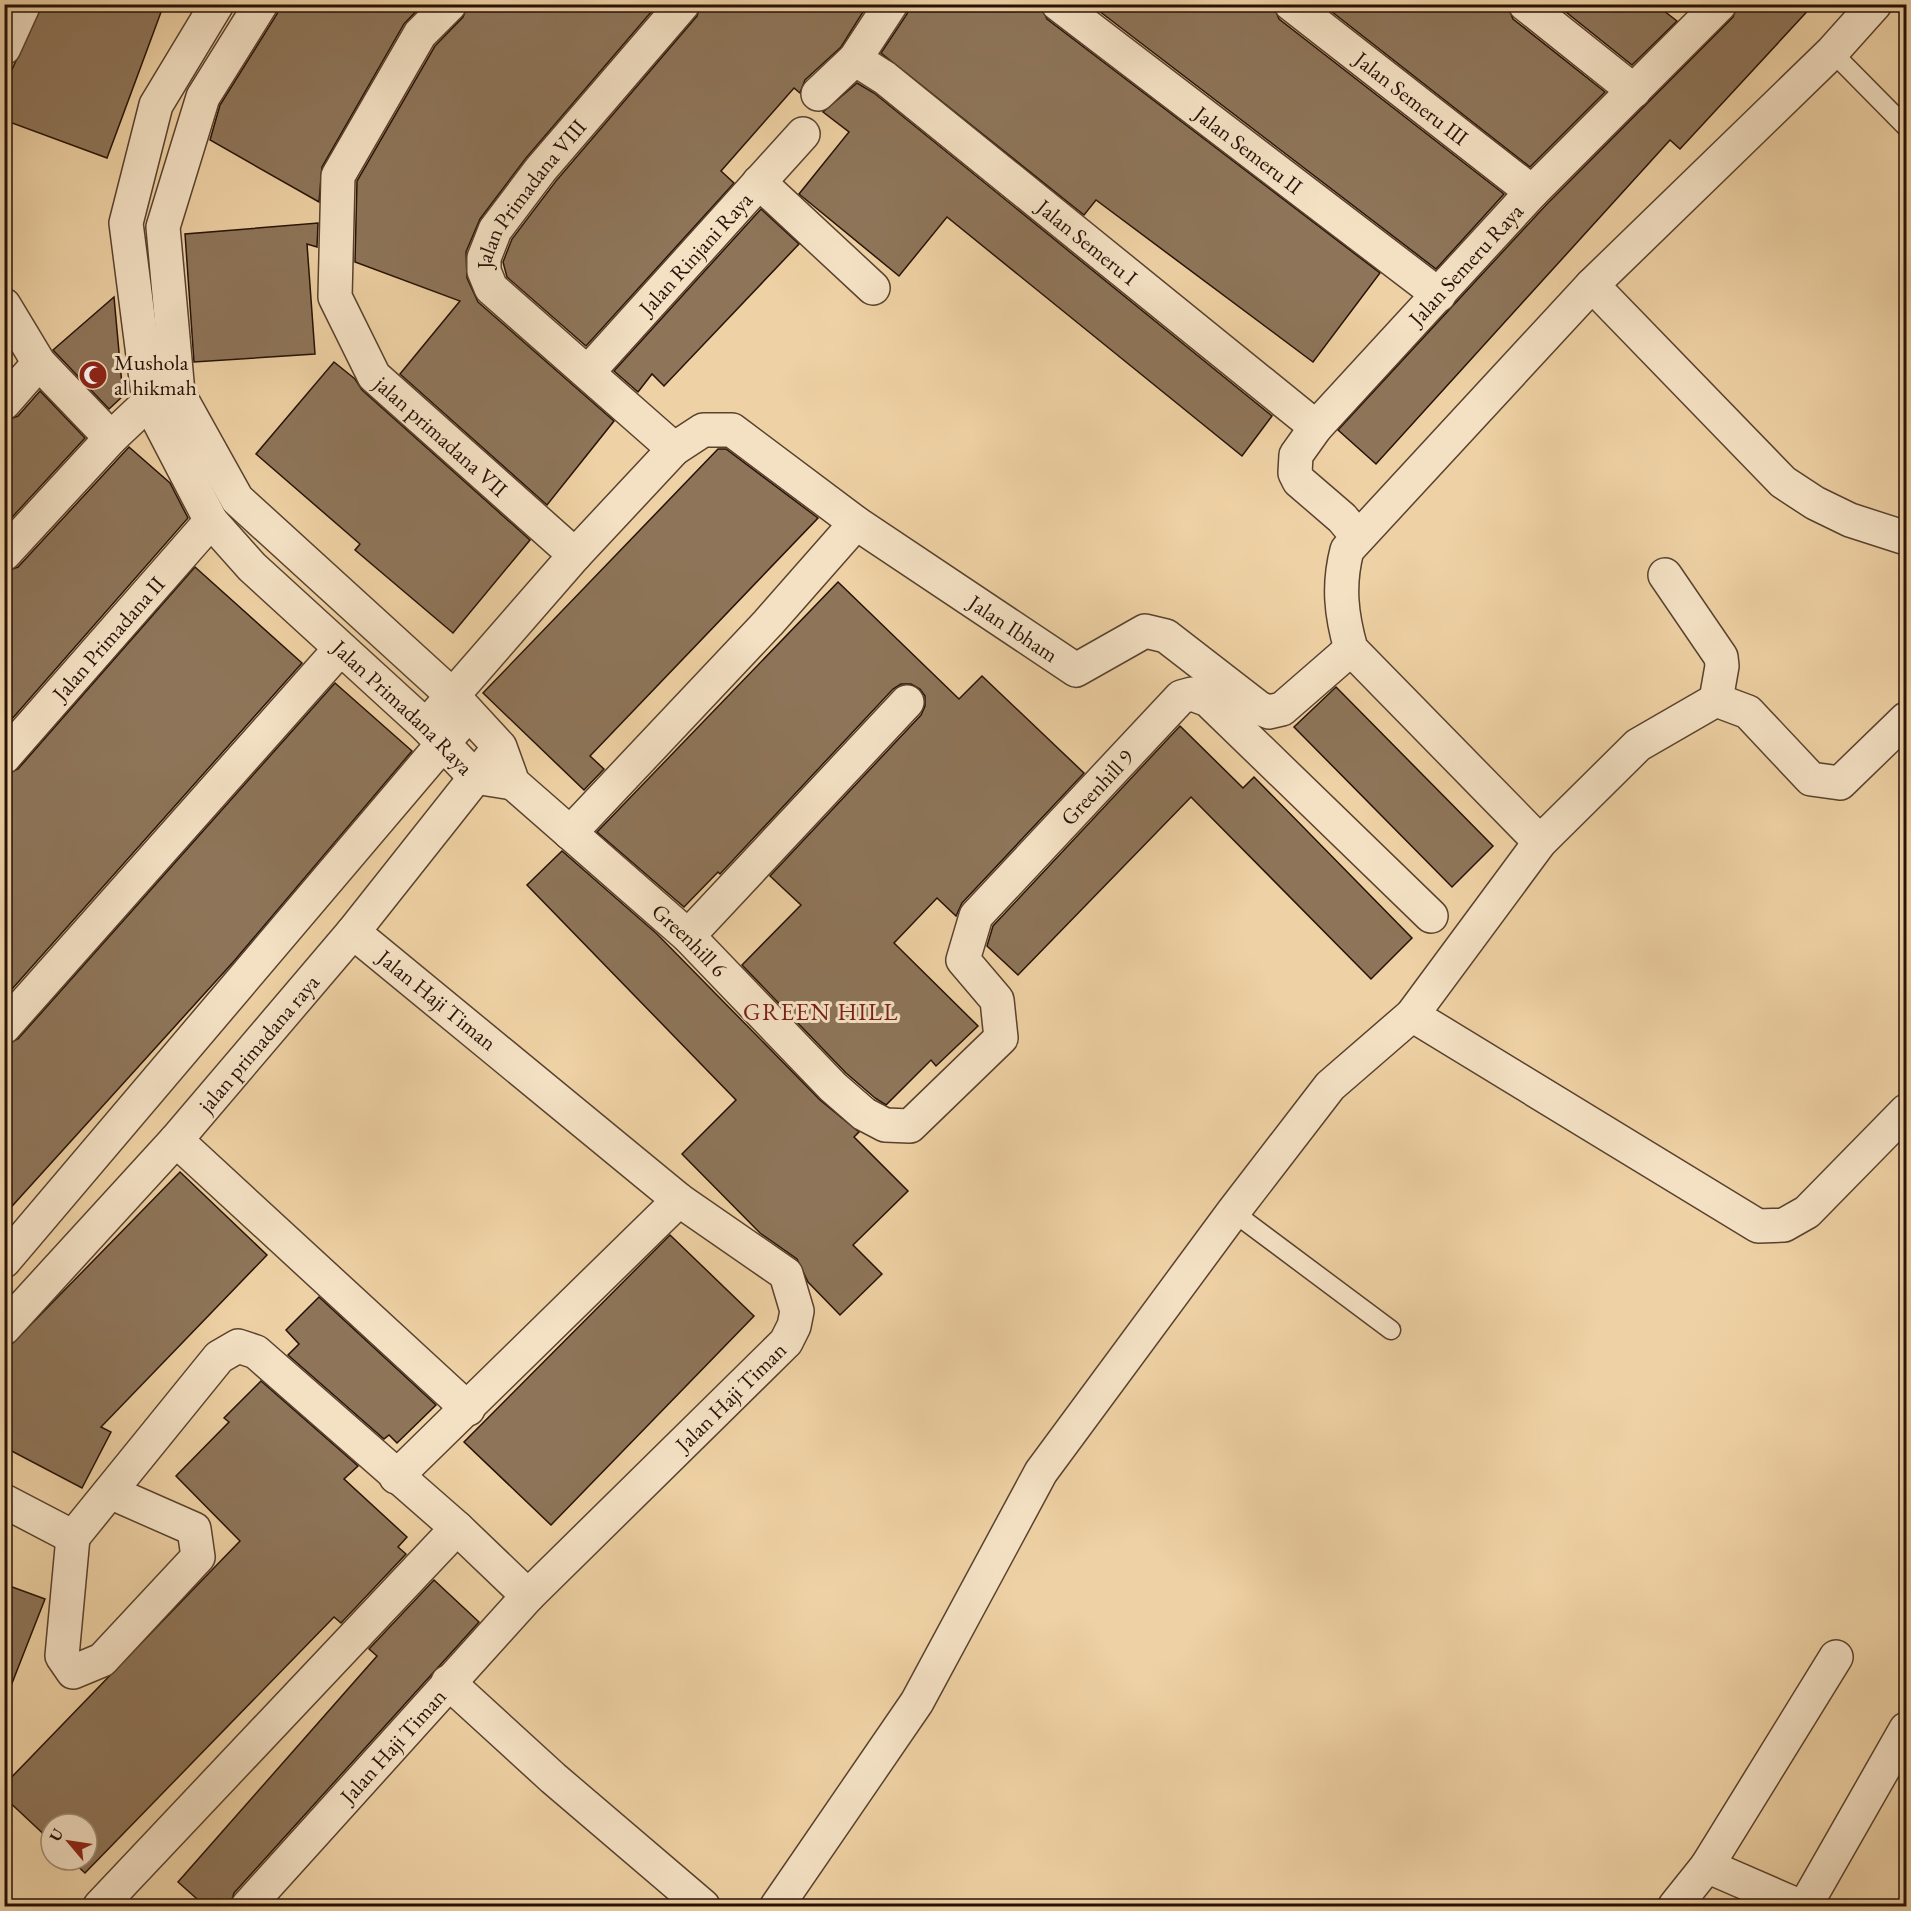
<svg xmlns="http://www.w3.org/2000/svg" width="1911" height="1911" font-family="'EB Garamond',serif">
  <rect width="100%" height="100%" fill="#eed1a4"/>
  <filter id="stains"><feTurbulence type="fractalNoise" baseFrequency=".00333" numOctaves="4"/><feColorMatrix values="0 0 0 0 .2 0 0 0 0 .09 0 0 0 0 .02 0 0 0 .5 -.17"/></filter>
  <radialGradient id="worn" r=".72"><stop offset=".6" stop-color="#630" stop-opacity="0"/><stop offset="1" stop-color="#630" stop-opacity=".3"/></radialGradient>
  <g fill="#8e7559" stroke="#271207" stroke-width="1.5">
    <polygon points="42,4 164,4 107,158 4,120 4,87"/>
    <polygon points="280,4 423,4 404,24 322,167 319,202 210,140 220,105 277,14"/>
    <polygon points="468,4 658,4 526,158 480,219 466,252 467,278 478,302 614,421 547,505 400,374 460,301 355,262 357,181 435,46 463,17"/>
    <polygon points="701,4 868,4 841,47 805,80 800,93 794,88 721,171 734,183 586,346 507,277 503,262 512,239 556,181 697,16"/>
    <polygon points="910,4 1040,4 1047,19 1380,273 1313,362 1096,200 1084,215 881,53 907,14"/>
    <polygon points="1090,4 1273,4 1279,19 1504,194 1436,269"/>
    <polygon points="1322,4 1507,4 1513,19 1605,92 1530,167"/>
    <polygon points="1556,4 1655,4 1677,21 1632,65"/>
    <polygon points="1738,4 1814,4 1680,149 1670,140 1376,464 1338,430 1546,205 1733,17"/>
    <polygon points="857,83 874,93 1272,416 1242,456 947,217 899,276 799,194 849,132 823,112"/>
    <polygon points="761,209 799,244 664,386 652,374 638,392 614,371"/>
    <polygon points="318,223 317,247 307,244 315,354 194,362 185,234"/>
    <polygon points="114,297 123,396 109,409 53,350"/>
    <polygon points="334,362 355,379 362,390 530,540 453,633 355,550 360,544 256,454"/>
    <polygon points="40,391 85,438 4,526 4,421 18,416"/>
    <polygon points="129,447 170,483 188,518 4,728 4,572 18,567"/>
    <polygon points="718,449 726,449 818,518 590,756 604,769 584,790 483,693"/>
    <polygon points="195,567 302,663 4,998 4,775 18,769"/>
    <polygon points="838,582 959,699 982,676 1084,773 962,903 956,916 937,898 894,943 978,1026 936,1066 931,1060 886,1105 875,1098 846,1073 742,965 801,905 770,876 921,715 925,706 925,696 920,689 911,684 901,684 893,689 720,874 718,872 684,907 597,832"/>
    <polygon points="335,683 412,751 235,960 4,1215 4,1045 18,1039"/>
    <polygon points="1336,687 1493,846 1452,887 1294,727"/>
    <polygon points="1180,726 1243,788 1254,777 1412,938 1371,979 1191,797 1018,975 987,946 993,926"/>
    <polygon points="562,851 657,934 820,1100 859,1132 854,1137 908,1191 853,1245 882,1274 840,1315 808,1282 797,1259 760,1233 682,1154 736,1100 527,885"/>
    <polygon points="180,1172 267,1255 101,1427 111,1432 82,1488 4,1447 4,1352"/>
    <polygon points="670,1235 754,1316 551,1525 464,1442"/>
    <polygon points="319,1297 436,1405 397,1443 389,1435 384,1439 288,1355 299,1344 286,1330"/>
    <polygon points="261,1381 358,1466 344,1479 407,1537 398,1547 406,1554 341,1623 334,1617 85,1873 71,1860 87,1860 87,1824 51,1824 51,1841 4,1797 4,1785 240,1541 176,1476 229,1422 224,1418"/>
    <polygon points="434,1580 479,1622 234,1893 230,1906 205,1906 178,1882 377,1656 369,1649"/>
    <polygon points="4,1584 45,1599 7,1696 4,1695"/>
  </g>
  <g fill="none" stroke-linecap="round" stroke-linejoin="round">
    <g stroke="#59422e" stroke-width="21">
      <g id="service">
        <polyline points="1832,52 1906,127"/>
        <polyline points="1233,1212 1391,1330"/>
      </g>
    </g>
    <g stroke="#59422e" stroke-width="36">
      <g id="minor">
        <path id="s1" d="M217 4 156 105 126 223 149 402 211 521 252 567 426 726 475 777 513 783"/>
        <path id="s2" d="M261 4 203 97 163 227 178 393 237 499 452 695 500 747 513 783 688 936 833 1087 864 1114 885 1125 910 1126 1001 1038 997 1000 963 960 976 916 1181 697 1192 694 1208 700 1431 916"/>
        <path id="s3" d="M450 4 420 34 338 176 335 297 374 376 575 555"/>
        <path id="s4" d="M1058 4 1439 295"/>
        <path id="s5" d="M1291 4 1532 192"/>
        <polyline points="1525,4 1634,91"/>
        <polyline points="4,48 24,4"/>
        <path id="s6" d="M855 59 885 78 1316 427"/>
        <polyline points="818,94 855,59 891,4"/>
        <polyline points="759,182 873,288"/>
        <polyline points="1592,285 1783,482 1815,503 1850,520 1906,538"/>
        <polyline points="4,305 39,363 111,438"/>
        <path id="s7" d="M588 372 803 134"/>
        <polyline points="4,403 39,363"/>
        <path id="s8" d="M674 449 491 288 484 271V258L495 230 541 169 683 4"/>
        <path id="s9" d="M1358 537 1342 518 1299 481 1295 473 1296 455 1316 427 1532 192 1720 4"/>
        <polyline points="4,554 111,438 149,402 167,396"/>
        <polyline points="1665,575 1721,657 1722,666 1716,700"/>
        <path id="s10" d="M426 726 575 555 674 449 703 430H732L856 523 1076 670 1145 631 1166 636 1259 708 1269 712 1282 709 1351 649"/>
        <path id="s11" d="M4 757 211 521"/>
        <polyline points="570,833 768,623 856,523"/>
        <path d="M1540 842 1351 649C1341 614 1338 585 1347 550L1592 285 1832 52 1875 4"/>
        <polyline points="688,936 907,702"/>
        <polyline points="1412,1015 1758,1226 1784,1225 1807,1212 1906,1111"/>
        <polyline points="4,1027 340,649"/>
        <polyline points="176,1140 468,1409"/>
        <polyline points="4,1261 457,727"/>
        <path id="s12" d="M4 1328 176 1140 353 932 490 759"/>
        <polyline points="396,1477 679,1200"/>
        <polyline points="4,1501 73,1537 219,1357 238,1346 256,1352 457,1528 528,1596"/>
        <polyline points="73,1537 62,1656 73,1672 102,1660 198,1557 194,1529 110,1492"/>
        <polyline points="448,1682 553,1778 703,1906"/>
        <polyline points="1707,1866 1836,1657"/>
        <polyline points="100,1906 457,1528"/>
        <path id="s13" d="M248 1906 528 1596 786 1342 794 1326 797 1311 786 1274 679 1200 353 932"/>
        <polyline points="777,1906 917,1702 1041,1472 1233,1212 1330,1086 1412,1015 1540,842 1638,745 1716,700 1748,712 1811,779 1840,783 1906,719"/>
        <polyline points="1675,1906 1707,1866 1799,1906"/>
        <polyline points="1805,1906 1906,1729"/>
      </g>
    </g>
    <use href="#service" stroke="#f4e1c4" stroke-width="18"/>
    <use href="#minor" stroke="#f4e1c4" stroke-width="33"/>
  </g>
  <defs>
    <g id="mosque-disc" transform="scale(1.5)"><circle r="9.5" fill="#8f2418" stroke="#f4e1c4"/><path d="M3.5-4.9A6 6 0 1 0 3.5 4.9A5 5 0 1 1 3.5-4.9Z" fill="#fff"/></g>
  </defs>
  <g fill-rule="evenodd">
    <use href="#mosque-disc" x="93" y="375"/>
  </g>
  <g text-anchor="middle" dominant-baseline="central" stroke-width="6" stroke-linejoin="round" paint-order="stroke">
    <g font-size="22" fill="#271207" stroke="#f4e1c4">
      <text stroke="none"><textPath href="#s5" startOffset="153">Jalan Semeru III</textPath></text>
      <text stroke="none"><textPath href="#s4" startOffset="240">Jalan Semeru II</textPath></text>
      <text stroke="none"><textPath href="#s8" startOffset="354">Jalan Primadana VIII</textPath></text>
      <text stroke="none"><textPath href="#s6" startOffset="296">Jalan Semeru I</textPath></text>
      <text stroke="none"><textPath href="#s7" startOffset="160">Jalan Rinjani Raya</textPath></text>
      <text stroke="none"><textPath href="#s9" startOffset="364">Jalan Semeru Raya</textPath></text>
      <text stroke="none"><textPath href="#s3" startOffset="506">jalan primadana VII</textPath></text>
      <text stroke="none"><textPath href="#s10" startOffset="780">Jalan Ibham</textPath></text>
      <text stroke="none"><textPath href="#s11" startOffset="158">Jalan Primadana II</textPath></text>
      <text stroke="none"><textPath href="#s1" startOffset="822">Jalan Primadana Raya</textPath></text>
      <text stroke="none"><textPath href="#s2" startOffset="1905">Greenhill 9</textPath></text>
      <text stroke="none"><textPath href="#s2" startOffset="1170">Greenhill 6</textPath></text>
      <text transform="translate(437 1000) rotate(39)">Jalan Haji Timan</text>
      <text stroke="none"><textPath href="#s12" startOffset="382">jalan primadana raya</textPath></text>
      <text stroke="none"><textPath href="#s13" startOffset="702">Jalan Haji Timan</textPath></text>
      <text stroke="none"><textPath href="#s13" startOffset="216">Jalan Haji Timan</textPath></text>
    </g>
    <g font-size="22" fill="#271207" stroke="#f4e1c4" text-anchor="start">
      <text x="114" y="362">Mushola<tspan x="114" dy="25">al hikmah</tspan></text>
    </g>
    <g font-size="24" letter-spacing="1.5" fill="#7a1f14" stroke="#f4e1c4">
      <text x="821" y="1011">GREEN HILL</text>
    </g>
  </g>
  <rect width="1911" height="1911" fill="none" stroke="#eed1a4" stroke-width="24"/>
  <rect x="6" y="6" width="1899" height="1899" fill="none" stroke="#271207" stroke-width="3"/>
  <rect x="12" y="12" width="1887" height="1887" fill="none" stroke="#271207" stroke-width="1.5"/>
  <g transform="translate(69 1842) rotate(299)"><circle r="28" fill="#f4e1c4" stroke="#a28e78" stroke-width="1.5"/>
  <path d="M0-4.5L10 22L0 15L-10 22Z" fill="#8f2418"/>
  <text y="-9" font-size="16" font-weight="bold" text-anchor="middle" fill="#271207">U</text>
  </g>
  <rect width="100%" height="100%" filter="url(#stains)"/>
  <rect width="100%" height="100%" fill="url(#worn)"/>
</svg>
